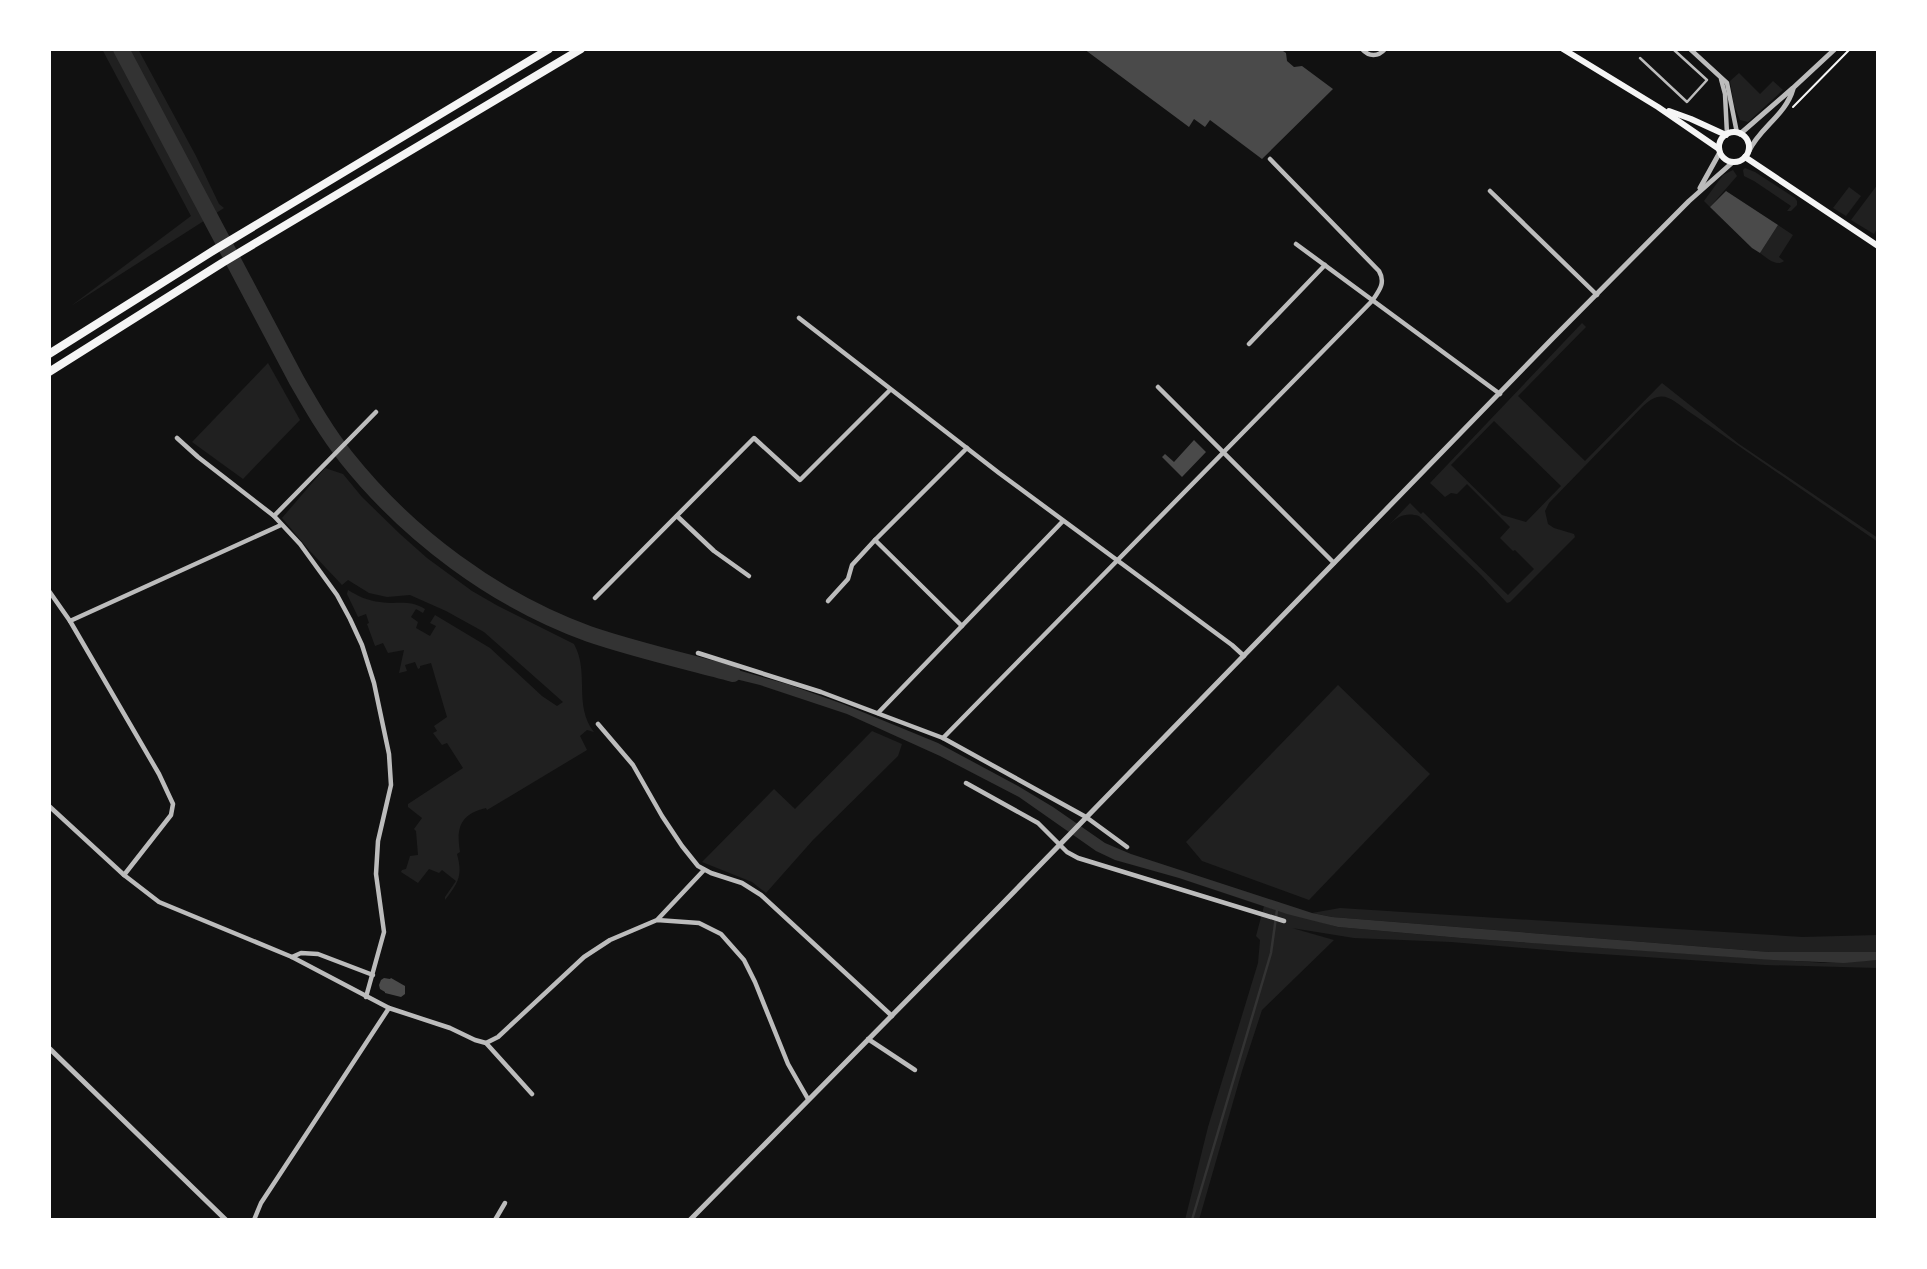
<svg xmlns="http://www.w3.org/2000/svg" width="1927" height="1269" font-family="'DejaVu Sans',sans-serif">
  <rect width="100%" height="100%" fill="#111"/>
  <g fill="#202020" fill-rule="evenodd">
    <polygon points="102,49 138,49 196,156 219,204 224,208 71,306 191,216"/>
    <polygon points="1739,73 1760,94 1773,81 1783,90 1748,122 1740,120 1734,105 1730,81"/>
    <polygon points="1745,168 1755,172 1795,198 1797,201 1797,205 1791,211 1787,211 1791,206 1754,181 1744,176 1743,170"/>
    <polygon points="1733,170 1737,176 1710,207 1704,201 1723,175"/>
    <polygon points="1878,184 1878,227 1874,234 1851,220"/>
    <polygon points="1849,187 1861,196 1846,216 1833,208"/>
    <path d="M1778 225 1793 235 1779 257 1784 261C1776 267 1767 258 1760 253Z"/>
    <path d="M1582 323 1586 327 1518 396 1585 461 1662 383 1739 444 1878 538V542L1691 413C1672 400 1663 387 1643 406L1549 503 1545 511 1548 524 1554 528 1574 534 1575 537 1510 602 1507 603 1481 575 1419 516C1406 512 1398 516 1389 525L1410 503 1421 514 1423 512 1508 595 1534 569 1515 550 1513 551 1500 538 1510 527 1467 484 1457 494 1451 493 1445 497 1430 483ZM1494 421 1561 486 1526 522 1502 515 1451 465Z"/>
    <polygon points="268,363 300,420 243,479 192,442"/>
    <path d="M325 468 343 474 362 497 400 534 427 558 472 591 498 606 574 644C590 673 573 705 594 732L587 730 580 736 587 750 487 810 486 808C460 814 456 828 460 852L457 854C463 876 458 883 445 900V897L456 881 442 870 439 873 429 869 418 883 401 872 402 870 406 869 410 856 418 855 416 831 414 829 422 818 408 807V804L463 768 447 743 442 745 433 733 437 731 434 726 447 717 431 663 420 666V668L418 669 415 662 405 665 407 671 399 673 404 650 388 653 383 643 375 646 367 624 369 623 366 614 358 617 347 594 348 590C358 596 368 601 380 602 398 605 408 599 425 609L423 613 416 609 411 617 418 622 416 628 430 636 436 626 430 623 435 615 490 648 542 696 557 706 563 702 484 632 446 611 410 595 387 597 369 593 348 580 342 585 309 550 282 518Z"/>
    <polygon points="1338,685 1430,774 1309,900 1202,861 1186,842"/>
    <polygon points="872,731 902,744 898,756 813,840 766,893 752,882 702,862 774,789 795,809"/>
    <polygon points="1264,906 1338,927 1461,938 1824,963 1878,960 1878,968 1765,965 1571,952 1451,942 1354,938 1292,928 1334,940 1262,1010 1242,1071 1199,1220 1185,1220 1208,1127 1258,963 1260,940 1256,936"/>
    <polygon points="1340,908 1802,937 1878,935 1878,952 1769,952 1332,917 1312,913"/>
  </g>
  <polygon fill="#333" points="713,663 787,684 843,704 938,743 1018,786 1053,807 1105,843 1131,854 1312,913 1332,917 1769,952 1878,952 1878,960 1844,963 1773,960 1461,938 1338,927 1287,914 1179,878 1115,860 1096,851 1019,797 940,756 847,714 760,685 711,673"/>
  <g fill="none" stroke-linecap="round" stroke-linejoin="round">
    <polyline stroke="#333" stroke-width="2.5" points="1192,1220 1271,953 1277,910"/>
    <path stroke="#333" stroke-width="16" d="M121 49 297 381C312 407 327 433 346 457 408 535 495 600 589 634 636 650 685 661 733 674"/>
  </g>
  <g fill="#4a4a4a">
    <polygon points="1084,49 1280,49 1286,53 1287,61 1294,67 1302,66 1333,89 1262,159 1210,120 1205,127 1194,119 1189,127"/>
    <polygon points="1726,191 1778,225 1760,253 1752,248 1710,207"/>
    <polygon points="1194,440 1206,452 1182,477 1162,457 1165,454 1174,462"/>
    <polygon points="384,978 390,979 391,978 405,986 405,994 401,997 385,993 385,992 380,989 379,985 381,980"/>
  </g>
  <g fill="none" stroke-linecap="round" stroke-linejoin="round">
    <polyline stroke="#f5f5f5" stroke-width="2" points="1793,107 1850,49"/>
    <polyline stroke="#bcbcbc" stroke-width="2.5" points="1640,58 1687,102 1707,80 1673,49"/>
    <g stroke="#bcbcbc" stroke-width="4.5">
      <path d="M1362 49C1369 57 1378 57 1385 49"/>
      <polyline points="1690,49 1727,83 1737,133"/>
      <polyline points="1721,79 1725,94 1727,134"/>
      <polyline points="1490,191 1597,295"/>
      <polyline points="1296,244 1500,394"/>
      <polyline points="799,318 999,473 1232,645 1244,656"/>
      <polyline points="1249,344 1325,265"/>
      <polyline points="1158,387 1334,563"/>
      <polyline points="177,438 198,457 274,516 300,544 337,595 350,619 362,645 374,683 389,754 391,785 378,841 376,874 384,932 366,997"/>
      <polyline points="274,516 376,412"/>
      <polyline points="677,516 714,551 749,576"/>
      <polyline points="49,591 70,621 159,774 173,804 171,815 124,875"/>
      <polyline points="595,598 754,438 800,480 890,390"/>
      <polyline points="828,601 848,579 852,565 875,540"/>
      <polyline points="70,621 281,525"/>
      <polyline points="962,626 875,540 967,448"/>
      <polyline points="698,653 821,692 943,738 1086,817 1127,847"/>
      <polyline points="878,713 1063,521"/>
      <polyline points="598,724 633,765 662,816 682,846 698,866 711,873 742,883 761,895 892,1016"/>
      <path d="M943 738 1372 301C1379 291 1386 283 1379 271L1270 159"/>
      <polyline points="966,783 1038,823 1067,852 1078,858 1284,921"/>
      <polyline points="49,806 124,875 159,902 292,957 389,1008 450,1028 475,1040 486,1043 532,1094"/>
      <polyline points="658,919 704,870"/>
      <polyline points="292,957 301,953 318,954 373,975"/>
      <polyline points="868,1039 915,1070"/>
      <polyline points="486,1043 498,1037 584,957 610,940 657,920 699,923 721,934 744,960 755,982 788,1064 808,1099"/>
      <polyline points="254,1220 261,1203 389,1008"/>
      <polyline points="495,1220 505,1203"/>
    </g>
    <g stroke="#bcbcbc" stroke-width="5">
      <polyline points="1740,134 1793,88 1835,49"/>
      <path d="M1749 151C1759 128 1786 115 1793 89"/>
      <polyline points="1700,188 1720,152"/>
      <polyline points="49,1048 226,1220"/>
      <polyline points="690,1220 1002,904 1553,338 1689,201 1733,162"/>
    </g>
    <g stroke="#f5f5f5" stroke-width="6">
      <polyline points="1563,49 1658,107 1719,149"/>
      <polyline points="1669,111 1691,119 1726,135"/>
      <circle cx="1734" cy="147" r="15"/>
      <polyline points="1745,157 1878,246"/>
    </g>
    <g stroke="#f5f5f5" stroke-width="8">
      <polyline points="49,354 216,249 549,49"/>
      <polyline points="49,372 222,263 581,49"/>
    </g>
  </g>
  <rect width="1927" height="1269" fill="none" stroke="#ffffff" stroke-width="102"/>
</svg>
